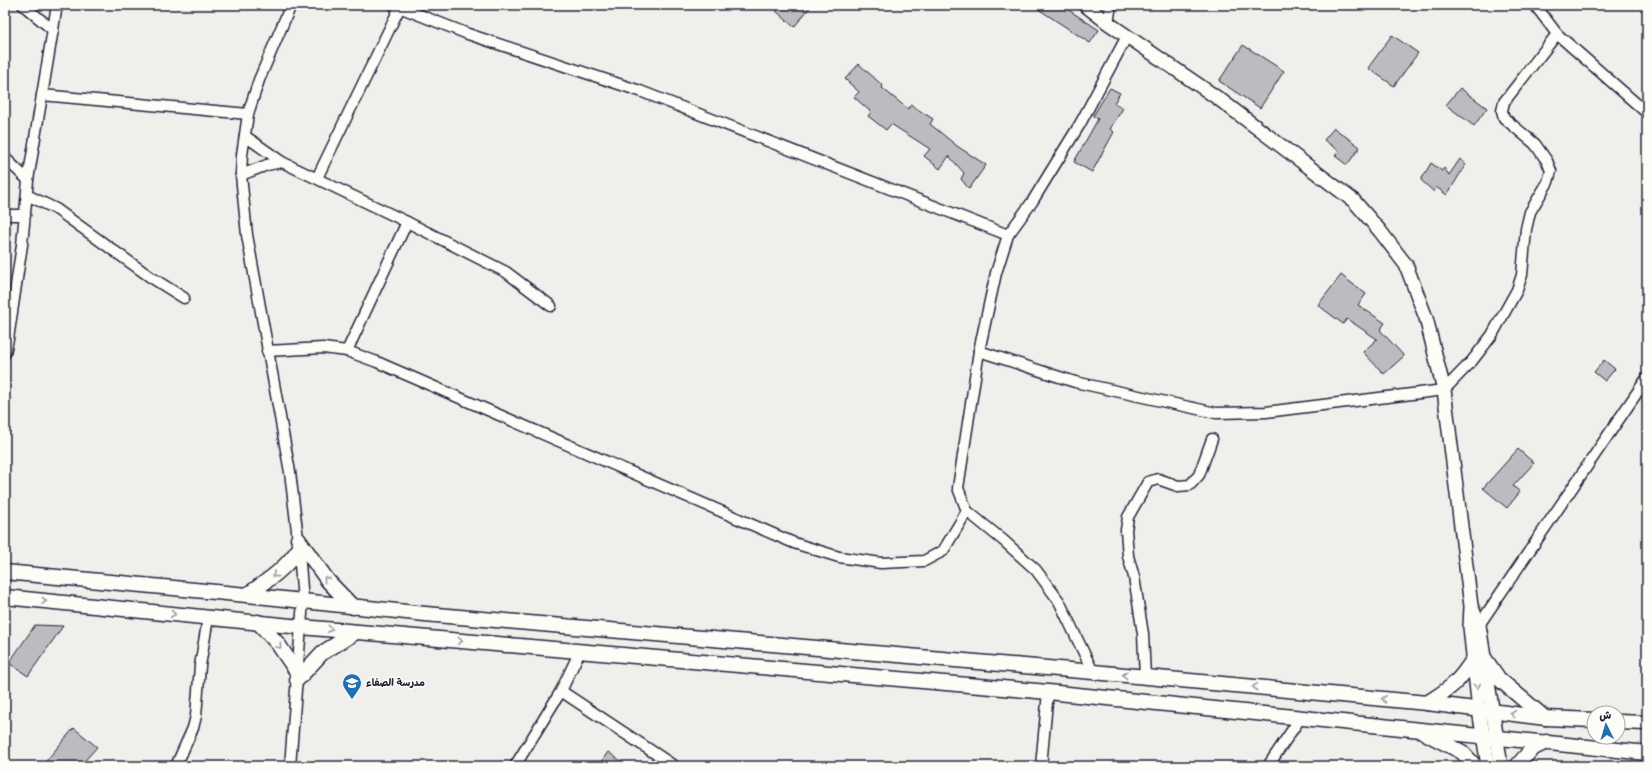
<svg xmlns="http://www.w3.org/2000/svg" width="1652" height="771" font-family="'Balsamiq Sans','Playpen Sans Arabic',sans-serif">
  <rect width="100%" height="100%" fill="#f0efec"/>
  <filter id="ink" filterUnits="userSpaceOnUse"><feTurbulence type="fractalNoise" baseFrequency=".025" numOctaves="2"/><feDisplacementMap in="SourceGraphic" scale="8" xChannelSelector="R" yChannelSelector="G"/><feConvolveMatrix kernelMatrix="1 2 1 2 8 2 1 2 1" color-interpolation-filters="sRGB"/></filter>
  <g filter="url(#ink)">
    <g fill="#bcbcc0" stroke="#22223b">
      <polygon points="782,5 812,5 794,27 776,11"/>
      <polygon points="1032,5 1061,5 1099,30 1090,43"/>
      <polygon points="1392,35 1418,53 1394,86 1368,68"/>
      <polygon points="1243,45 1284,71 1260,108 1219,81"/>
      <polygon points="859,64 883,86 882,88 908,109 911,105 933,119 930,124 957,146 986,165 969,189 961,179 964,173 949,156 940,169 924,156 930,149 891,124 886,130 868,116 871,112 854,97 859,92 845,79"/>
      <polygon points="1110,88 1120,93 1114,103 1123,108 1110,129 1114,132 1092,172 1074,162 1098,119 1093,116"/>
      <polygon points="1460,88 1487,108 1474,126 1446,105"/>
      <polygon points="1334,128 1360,147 1347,165 1335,156 1339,151 1324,140"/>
      <polygon points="1460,159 1466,164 1447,195 1436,187 1434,192 1421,180 1431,163 1442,171 1444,168 1449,175"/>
      <polygon points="1341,275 1366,294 1358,305 1385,323 1380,330 1404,356 1384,374 1363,352 1377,339 1347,319 1343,324 1318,305"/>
      <polygon points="1604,360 1615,369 1605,381 1594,372"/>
      <polygon points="1518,449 1534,463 1513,486 1520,492 1507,508 1483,488"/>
      <polygon points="35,625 63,626 28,676 9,663"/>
      <polygon points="74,728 97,747 80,766 52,766 46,761"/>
      <polygon points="608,752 628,766 598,766"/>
    </g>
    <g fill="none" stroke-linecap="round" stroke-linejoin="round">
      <g stroke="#22223b" stroke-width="13">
        <g id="minor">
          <polyline points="23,5 53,30"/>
          <polyline points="394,5 468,34 640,91 1008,235"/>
          <polyline points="1535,5 1557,34 1647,113"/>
          <polyline points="1108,23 1111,5"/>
          <polyline points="42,95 248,114"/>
          <polyline points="245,136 282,162"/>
          <polyline points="5,158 28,180"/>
          <polyline points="241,175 267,165 282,162 407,222 506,272 551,306"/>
          <polyline points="317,178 400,7"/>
          <polyline points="27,195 56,209 149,276 184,298"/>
          <polyline points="5,215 25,215"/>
          <polyline points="267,351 323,348 347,351 377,362 794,543 839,557 881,563 924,561 943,551 967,511"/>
          <polyline points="347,351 407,222"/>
          <polyline points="979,351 1075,382 1216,413 1266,412 1444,390 1472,361 1492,335 1517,290 1522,275 1526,229 1530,212 1548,182 1551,171 1547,161 1535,144 1504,118 1502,111 1504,102 1557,34"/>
          <polyline points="5,353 8,339 22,245 28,180 57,5"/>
          <polyline points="1473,626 1479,625 1647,378"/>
          <polyline points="1093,672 1059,601 1036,570 1004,541 967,511 958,488 979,351 996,273 1008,235 1032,202 1080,124 1127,36"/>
          <polyline points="1145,677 1143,634 1134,577 1128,556 1126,530 1128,517 1148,482 1158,479 1178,486 1190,485 1199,475 1212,439"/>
          <polyline points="561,691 674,766"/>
          <polyline points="176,766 193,728 196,716 200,666 208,618"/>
          <polyline points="290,766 303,601 298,539 290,472 247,235 241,175 242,155 248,114 259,80 291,5"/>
          <polyline points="515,766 561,691 580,651"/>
          <polyline points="1041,766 1048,692"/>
          <polyline points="1268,766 1301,717"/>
        </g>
      </g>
      <g stroke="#22223b" stroke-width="16">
        <g id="tertiary">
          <polyline points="1085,5 1108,23 1219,99 1354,201 1380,231 1406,265 1426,318 1444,390 1471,606 1470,627 1479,710 1488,766"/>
          <polyline points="1472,608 1479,625 1501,766"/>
        </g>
      </g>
      <g stroke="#22223b" stroke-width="17">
        <g id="secondary">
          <polyline points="298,539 328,581 353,607"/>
          <polyline points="5,572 247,595 425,614 1093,672 1427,703 1546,718 1594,720"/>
          <path d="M247 595C267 581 284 570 298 550"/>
          <polyline points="5,597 301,627 1048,692 1647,753"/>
          <polyline points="258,622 278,644 297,672"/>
          <polyline points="1485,659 1499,679 1545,718"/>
          <polyline points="297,680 322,653 356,632"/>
          <path d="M1427 703C1451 688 1459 682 1474 658"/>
          <polyline points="1618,722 1647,723"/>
          <polyline points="1425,733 1462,752 1475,766"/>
          <polyline points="1517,766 1532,749 1546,742"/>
        </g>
      </g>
      <use href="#minor" stroke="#fdfcf7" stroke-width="10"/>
      <use href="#tertiary" stroke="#fdfcf7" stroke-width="13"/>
      <use href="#secondary" stroke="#fdfcf7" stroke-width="14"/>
    </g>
    <defs><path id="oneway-chevron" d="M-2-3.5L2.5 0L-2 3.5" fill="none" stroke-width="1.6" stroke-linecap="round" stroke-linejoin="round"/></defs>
    <g stroke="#9a9aa2">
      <use href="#oneway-chevron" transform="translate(275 575) rotate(143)"/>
      <use href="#oneway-chevron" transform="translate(326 579) rotate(-129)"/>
      <use href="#oneway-chevron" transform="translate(44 601) rotate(6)"/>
      <use href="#oneway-chevron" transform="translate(173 614) rotate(6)"/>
      <use href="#oneway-chevron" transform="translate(330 629) rotate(5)"/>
      <use href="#oneway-chevron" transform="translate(460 641) rotate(5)"/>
      <use href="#oneway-chevron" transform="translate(279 646) rotate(50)"/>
      <use href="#oneway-chevron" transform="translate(1125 675) rotate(-175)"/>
      <use href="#oneway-chevron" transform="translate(1477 686) rotate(85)"/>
      <use href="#oneway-chevron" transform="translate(1255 687) rotate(-175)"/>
      <use href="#oneway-chevron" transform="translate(1384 699) rotate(-175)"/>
      <use href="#oneway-chevron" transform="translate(1513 714) rotate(-173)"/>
    </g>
  </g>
  <defs>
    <g id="school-pin" transform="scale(1)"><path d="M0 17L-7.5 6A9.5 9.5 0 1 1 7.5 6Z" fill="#1f6fb2" stroke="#fdfcf7"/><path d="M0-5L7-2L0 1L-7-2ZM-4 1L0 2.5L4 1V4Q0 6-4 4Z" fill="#fff"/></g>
  </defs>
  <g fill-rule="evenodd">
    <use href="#school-pin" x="352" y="683"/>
  </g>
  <g text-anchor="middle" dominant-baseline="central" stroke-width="3" stroke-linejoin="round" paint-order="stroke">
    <g font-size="10" font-weight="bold" fill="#22223b" stroke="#fdfcf7" text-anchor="start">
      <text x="366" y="683">مدرسة الصفاء</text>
    </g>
  </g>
  <rect width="1652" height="771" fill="none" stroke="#fdfcf7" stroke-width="20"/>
  <rect x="10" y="10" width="1632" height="751" fill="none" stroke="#22223b" stroke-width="1.5" filter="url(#ink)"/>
  <g transform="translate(1606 725) rotate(355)"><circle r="19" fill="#fdfcf7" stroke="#a5a5ac"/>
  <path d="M0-3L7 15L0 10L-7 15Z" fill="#1f6fb2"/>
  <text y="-6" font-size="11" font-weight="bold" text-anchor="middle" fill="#22223b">ش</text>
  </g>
</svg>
